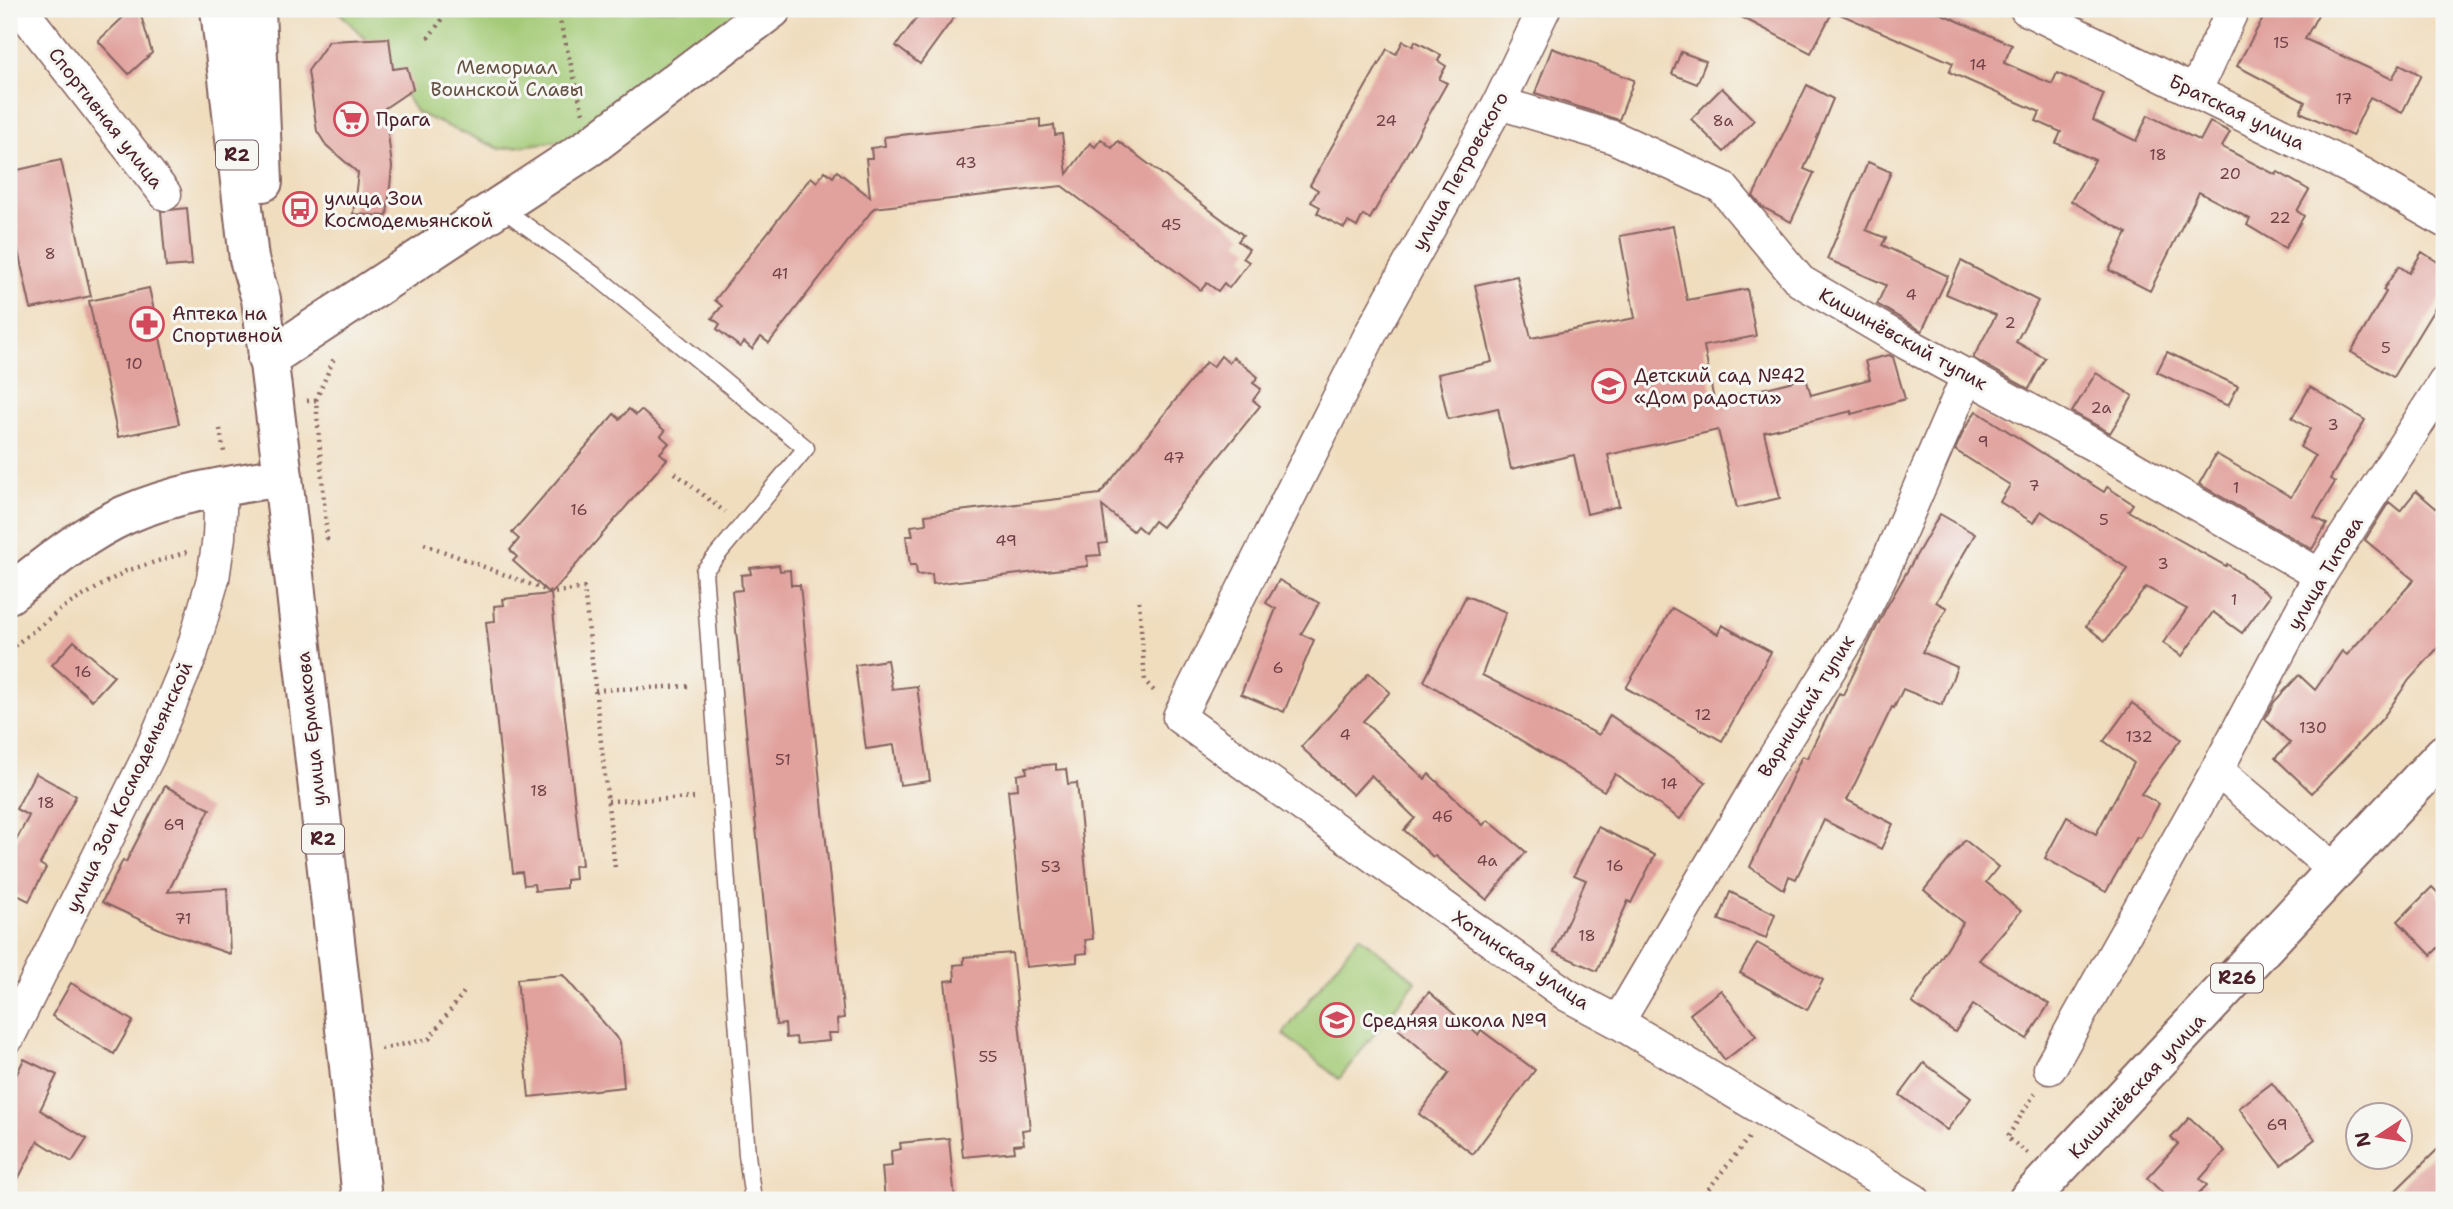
<svg xmlns="http://www.w3.org/2000/svg" width="2453" height="1209" font-family="'Shantell Sans',sans-serif">
  <rect width="100%" height="100%" fill="#f6f6f2"/>
  <filter id="ink" filterUnits="userSpaceOnUse"><feTurbulence type="fractalNoise" baseFrequency=".0143" numOctaves="2"/><feDisplacementMap in="SourceGraphic" scale="14" xChannelSelector="R" yChannelSelector="G"/><feConvolveMatrix kernelMatrix="1 2 1 2 8 2 1 2 1" color-interpolation-filters="sRGB"/></filter>
  <filter id="wash" filterUnits="userSpaceOnUse"><feTurbulence type="fractalNoise" baseFrequency=".00686" numOctaves="4" result="noise"/><feDisplacementMap in="SourceGraphic" scale="28" xChannelSelector="R" yChannelSelector="G"/><feGaussianBlur stdDeviation="1.57" result="paint"/><feColorMatrix in="noise" values="0 0 0 0 0 0 0 0 0 0 0 0 0 0 0 0 0 1.4 0 .05"/><feComposite in="paint" operator="in"/></filter>
  <g filter="url(#wash)">
    <rect width="100%" height="100%" fill="#f0ddbe"/>
    <g fill="#a3ca76" stroke="#767450" stroke-width="2">
      <polygon points="336,9 747,9 565,140 500,149 417,113 379,53"/>
      <polygon points="1359,936 1416,981 1339,1079 1283,1034"/>
    </g>
    <g id="blocks">
      <g fill="#e1a19c">
        <polygon points="132,9 139,9 152,53 129,74 98,41"/>
        <polygon points="923,9 960,9 920,64 896,46"/>
        <polygon points="1726,9 1931,9 2012,45 2004,63 2052,84 2057,73 2104,94 2093,120 2136,141 2148,115 2200,141 2210,122 2230,132 2222,147 2276,175 2278,172 2309,190 2297,211 2304,216 2285,248 2247,225 2250,219 2199,192 2150,291 2109,270 2127,233 2071,201 2095,160 2056,143 2061,132 2036,121 2040,112 1949,72 1953,63 1833,11 1811,53"/>
        <polygon points="2268,9 2321,9 2305,39 2392,79 2400,64 2421,75 2402,113 2370,97 2352,136 2300,112 2305,102 2237,66"/>
        <polygon points="389,38 393,69 407,67 413,89 385,108 392,167 387,216 353,214 358,173 326,145 317,131 308,71 329,41"/>
        <polygon points="1403,41 1413,46 1415,41 1441,55 1438,61 1446,66 1439,79 1447,83 1370,219 1363,215 1357,227 1348,222 1344,228 1317,213 1320,207 1311,202 1318,190 1310,185 1387,49 1396,54"/>
        <polygon points="1552,48 1634,80 1619,120 1535,93"/>
        <polygon points="1681,52 1706,61 1697,84 1672,74"/>
        <polygon points="1807,85 1833,99 1804,169 1814,173 1791,222 1762,207 1753,196"/>
        <polygon points="1722,88 1754,120 1724,152 1691,119"/>
        <polygon points="1040,119 1040,127 1054,125 1055,135 1062,134 1067,174 1090,143 1095,147 1101,139 1112,148 1118,141 1243,235 1238,241 1249,249 1243,258 1249,262 1229,288 1224,283 1218,291 1207,283 1201,290 1062,186 874,208 769,343 761,337 752,349 744,342 740,347 717,329 720,324 712,318 722,306 715,300 811,177 817,182 825,171 833,177 837,171 870,197 866,158 872,158 871,148 885,146 884,137"/>
        <polygon points="61,160 91,296 31,309 9,210 9,172"/>
        <polygon points="1868,162 1891,172 1866,230 1886,238 1882,245 1948,276 1922,331 1877,304 1886,285 1827,259"/>
        <polygon points="187,208 192,265 166,267 161,211"/>
        <polygon points="1673,226 1687,300 1747,289 1756,336 1704,346 1714,401 1806,378 1811,395 1870,379 1865,361 1889,355 1893,357 1905,399 1852,414 1852,411 1764,432 1780,498 1737,508 1718,430 1608,455 1619,506 1587,514 1574,455 1511,469 1498,408 1448,419 1438,374 1492,362 1475,285 1517,276 1531,338 1635,318 1620,236"/>
        <polygon points="2422,252 2444,266 2444,293 2393,377 2351,352 2386,292 2383,290 2399,266 2409,273"/>
        <polygon points="1961,261 2038,301 2016,342 2045,358 2029,389 1973,358 1996,315 1946,294"/>
        <polygon points="149,288 179,424 118,437 89,301"/>
        <polygon points="2167,352 2238,386 2228,406 2157,372"/>
        <polygon points="1221,356 1229,363 1233,357 1258,377 1253,383 1261,389 1253,400 1260,406 1162,527 1154,521 1145,533 1137,526 1133,531 1102,506 1107,543 1099,544 1101,555 1087,556 1088,566 933,584 932,574 917,575 916,565 910,565 906,536 913,536 911,526 926,524 925,515 1100,494 1206,362 1213,367"/>
        <polygon points="2096,373 2133,396 2110,433 2072,412"/>
        <polygon points="2310,387 2365,420 2330,479 2335,482 2314,517 2327,524 2312,549 2199,484 2216,454 2291,497 2315,456 2300,447 2310,429 2292,418"/>
        <polygon points="629,409 636,415 641,410 665,431 661,436 669,443 660,453 667,459 551,594 582,865 574,866 575,879 566,880 566,888 535,891 534,884 524,885 522,872 513,873 486,622 495,621 494,606 504,605 503,599 550,594 513,561 517,557 510,550 519,539 512,533 614,414 620,419"/>
        <polygon points="1976,411 2104,492 2107,487 2133,504 2128,511 2226,566 2227,564 2270,595 2242,633 2213,612 2182,656 2163,643 2187,609 2146,587 2105,641 2086,626 2128,569 2041,511 2034,523 2000,502 2010,485 1955,450 1964,430"/>
        <polygon points="2416,491 2444,515 2444,641 2409,680 2382,719 2312,793 2275,758 2290,743 2265,719 2274,702 2299,675 2315,690 2342,651 2347,655 2414,580 2365,540 2389,502 2400,511"/>
        <polygon points="1940,514 1975,534 1936,602 1947,608 1922,652 1957,667 1942,705 1903,689 1894,708 1892,707 1847,800 1893,824 1881,849 1824,820 1796,879 1789,876 1784,890 1750,867 1802,756 1807,758 1839,693 1843,695 1886,608"/>
        <polygon points="779,565 780,571 790,570 791,585 800,585 844,1018 837,1019 838,1033 828,1033 829,1041 797,1044 796,1037 786,1038 785,1024 776,1025 732,591 742,590 741,575 751,574 750,568"/>
        <polygon points="1279,580 1319,603 1301,634 1314,640 1284,712 1241,694 1276,609 1266,603"/>
        <polygon points="1466,596 1506,612 1482,675 1599,735 1610,715 1706,782 1680,819 1615,774 1604,791 1424,681"/>
        <polygon points="1672,608 1718,634 1722,625 1771,652 1722,741 1626,688"/>
        <polygon points="74,641 114,676 92,700 52,665"/>
        <polygon points="887,660 892,689 917,686 930,781 900,785 894,745 866,749 855,665"/>
        <polygon points="1369,673 1390,692 1363,721 1425,779 1429,774 1483,825 1488,820 1526,852 1487,900 1435,856 1433,857 1404,830 1415,818 1371,775 1353,795 1301,747"/>
        <polygon points="2132,703 2181,739 2141,794 2159,804 2140,838 2137,837 2106,892 2045,858 2067,817 2096,834 2134,763 2104,741"/>
        <polygon points="1056,764 1056,770 1066,769 1068,784 1077,783 1093,939 1085,940 1087,953 1077,954 1077,962 1026,967 1008,790 1018,789 1017,775 1027,773 1026,767"/>
        <polygon points="35,773 76,796 40,864 46,868 29,901 9,891 9,854 29,816 16,809"/>
        <polygon points="165,786 210,809 168,892 227,888 230,954 164,931 102,902 123,860 126,862"/>
        <polygon points="1598,827 1655,855 1631,903 1628,901 1597,971 1554,952 1586,880 1574,875"/>
        <polygon points="1965,840 1998,867 1986,882 2021,911 1979,960 2049,1004 2027,1039 1973,1005 1955,1032 1912,1003 1963,923 1924,890"/>
        <polygon points="2432,887 2444,899 2444,942 2431,955 2398,921"/>
        <polygon points="1730,892 1775,914 1766,938 1719,920"/>
        <polygon points="1757,943 1823,980 1807,1010 1740,973"/>
        <polygon points="1012,953 1030,1129 1022,1130 1024,1144 1014,1145 1015,1152 963,1157 945,981 955,980 954,965 964,964 964,957"/>
        <polygon points="563,975 620,1042 624,1087 529,1097 517,979"/>
        <polygon points="71,983 133,1021 114,1054 52,1016"/>
        <polygon points="1721,990 1756,1036 1725,1060 1690,1014"/>
        <polygon points="1429,992 1478,1035 1481,1030 1535,1070 1473,1154 1419,1114 1449,1073 1397,1028"/>
        <polygon points="24,1059 57,1075 40,1110 87,1139 72,1162 38,1141 9,1196 9,1090"/>
        <polygon points="1924,1063 1971,1098 1947,1130 1900,1095"/>
        <polygon points="2272,1083 2315,1139 2281,1165 2239,1108"/>
        <polygon points="2189,1118 2225,1151 2200,1179 2207,1185 2192,1200 2170,1200 2147,1178 2178,1144 2171,1138"/>
        <polygon points="949,1138 955,1200 885,1200 882,1167 892,1166 891,1151 901,1149 900,1143"/>
        <polygon points="2444,1143 2444,1200 2386,1200"/>
      </g>
    </g>
  </g>
  <g filter="url(#ink)">
    <use href="#blocks" fill-opacity="0" stroke="#84625e" stroke-width="2"/>
    <g fill="none" stroke-linecap="round" stroke-linejoin="round">
      <g stroke="#84625e" stroke-width="19">
        <polyline id="service" points="500,207 596,276 806,448 704,571 747,1155 753,1200"/>
      </g>
      <g stroke="#84625e" stroke-width="35">
        <g id="minor">
          <polyline points="21,9 165,194"/>
          <polyline points="1544,9 1499,103 1372,331 1179,717 1567,995 1618,1022 1914,1200"/>
          <polyline points="2026,9 2363,174 2444,221"/>
          <polyline points="2195,92 2233,9"/>
          <polyline points="1499,103 1613,137 1722,187 1800,281 1906,343 2092,444 2320,575"/>
          <polyline points="2217,770 2336,871"/>
          <polyline points="1618,1022 1767,769 1853,632 1882,574 1968,375"/>
          <polyline points="9,1036 149,755 191,655 213,579 219,537 221,486"/>
          <polyline points="2050,1068 2217,770 2320,575 2444,383"/>
        </g>
      </g>
      <g stroke="#84625e" stroke-width="42">
        <g id="tertiary">
          <polyline points="267,359 591,146 772,9"/>
          <path d="M9 594C45 566 83 534 125 515 175 493 229 485 283 477"/>
        </g>
      </g>
      <g stroke="#84625e" stroke-width="42">
        <g id="primary">
          <polyline points="220,9 249,259 261,299 283,477 348,1056 362,1200"/>
          <polyline points="256,9 263,182"/>
          <polyline points="2028,1200 2444,754"/>
        </g>
      </g>
      <g stroke="#84625e" stroke-width="4.5" stroke-dasharray="2 5" stroke-linecap="butt">
        <polyline points="557,9 583,113"/>
        <polyline points="428,38 450,9"/>
        <polyline points="316,400 335,356"/>
        <polyline points="307,401 316,400 327,539 324,539"/>
        <polyline points="220,429 224,452"/>
        <polyline points="675,473 725,512"/>
        <polyline points="424,544 553,593 584,588 615,868"/>
        <polyline points="1139,601 1145,681 1156,693"/>
        <polyline points="9,650 64,607 126,571 187,552"/>
        <polyline points="595,690 691,686"/>
        <polyline points="608,801 699,798"/>
        <polyline points="381,1049 429,1039 464,992"/>
        <polyline points="2028,1153 2007,1138 2035,1093"/>
        <polyline points="1700,1200 1751,1135"/>
      </g>
      <use href="#service" stroke="#fff" stroke-width="16"/>
      <use href="#minor" stroke="#fff" stroke-width="32"/>
      <use href="#tertiary" stroke="#fff" stroke-width="38"/>
      <use href="#primary" stroke="#fff" stroke-width="38"/>
    </g>
  </g>
  <defs>
    <g id="supermarket-ring" transform="scale(1.75)"><circle r="9.5" fill="#f6f6f2" stroke="#d1495b" stroke-width="1.5"/><path d="M-6-5.5h2.5l.6 2H6L4.5 2H-2.5L-4.4-4H-6ZM-1.5 3.2a1.3 1.3 0 1 0 .1 0ZM3 3.2a1.3 1.3 0 1 0 .1 0Z" fill="#d1495b"/></g>
    <g id="bus-ring" transform="scale(1.75)"><circle r="9.5" fill="#f6f6f2" stroke="#d1495b" stroke-width="1.5"/><path d="M-5-6H5V4H4V6H2V4H-2V6H-4V4H-5ZM-3.5-4V0h7V-4ZM-3.5 1.2v1.5H-2V1.2ZM2 1.2v1.5H3.5V1.2Z" fill="#d1495b"/></g>
    <g id="pharmacy-ring" transform="scale(1.75)"><circle r="9.5" fill="#f6f6f2" stroke="#d1495b" stroke-width="1.5"/><path d="M-2-6h4v4h4v4h-4v4h-4v-4h-4v-4h4Z" fill="#d1495b"/></g>
    <g id="school-ring" transform="scale(1.75)"><circle r="9.5" fill="#f6f6f2" stroke="#d1495b" stroke-width="1.5"/><path d="M0-5L7-2L0 1L-7-2ZM-4 1L0 2.5L4 1V4Q0 6-4 4Z" fill="#d1495b"/></g>
  </defs>
  <g fill-rule="evenodd">
    <use href="#supermarket-ring" x="351" y="119"/>
    <use href="#bus-ring" x="300" y="209"/>
    <use href="#pharmacy-ring" x="147" y="324"/>
    <use href="#school-ring" x="1609" y="386"/>
    <use href="#school-ring" x="1337" y="1020"/>
  </g>
  <g text-anchor="middle" dominant-baseline="central" stroke-width="6" stroke-linejoin="round" paint-order="stroke">
    <g font-size="16" fill="#704047">
      <text x="2281" y="42">15</text>
      <text x="1978" y="64">14</text>
      <text x="2344" y="98">17</text>
      <text x="1386" y="120">24</text>
      <text x="1723" y="120">8а</text>
      <text x="2158" y="154">18</text>
      <text x="966" y="162">43</text>
      <text x="2230" y="173">20</text>
      <text x="2280" y="217">22</text>
      <text x="1171" y="224">45</text>
      <text x="50" y="253">8</text>
      <text x="780" y="273">41</text>
      <text x="1911" y="294">4</text>
      <text x="2010" y="322">2</text>
      <text x="2386" y="347">5</text>
      <text x="134" y="363">10</text>
      <text x="2101" y="407">2а</text>
      <text x="2333" y="424">3</text>
      <text x="1983" y="441">9</text>
      <text x="1174" y="457">47</text>
      <text x="2034" y="485">7</text>
      <text x="2236" y="487">1</text>
      <text x="579" y="509">16</text>
      <text x="2104" y="519">5</text>
      <text x="1006" y="540">49</text>
      <text x="2163" y="563">3</text>
      <text x="2234" y="599">1</text>
      <text x="1278" y="667">6</text>
      <text x="83" y="671">16</text>
      <text x="1703" y="714">12</text>
      <text x="2313" y="727">130</text>
      <text x="1345" y="734">4</text>
      <text x="2139" y="736">132</text>
      <text x="783" y="759">51</text>
      <text x="1669" y="783">14</text>
      <text x="539" y="790">18</text>
      <text x="46" y="802">18</text>
      <text x="1442" y="816">4б</text>
      <text x="174" y="824">69</text>
      <text x="1487" y="860">4а</text>
      <text x="1615" y="865">16</text>
      <text x="1051" y="866">53</text>
      <text x="183" y="918">71</text>
      <text x="1587" y="935">18</text>
      <text x="988" y="1056">55</text>
      <text x="2277" y="1124">69</text>
    </g>
    <g fill="#f6f6f2" stroke="#7e6067" stroke-width="2">
      <rect x="216" y="140.5" width="42" height="29" rx="5"/>
      <rect x="302" y="824.5" width="42" height="29" rx="5"/>
      <rect x="2211" y="963.5" width="52" height="29" rx="5"/>
    </g>
    <g font-size="18" font-weight="bold" fill="#4a1f2b">
      <text x="237" y="155">R2</text>
      <text x="323" y="839">R2</text>
      <text x="2237" y="978">R26</text>
    </g>
    <g font-size="19" fill="#655242" stroke="#f6f6f2">
      <text x="507" y="67">Мемориал<tspan x="507" dy="22">Воинской Славы</tspan></text>
    </g>
    <g font-size="19" fill="#4a1f2b" stroke="#f6f6f2">
      <text transform="translate(2237 112) rotate(26)">Братская улица</text>
      <text transform="translate(106 118) rotate(52)">Спортивная улица</text>
      <text transform="translate(1460 171) rotate(-61)">улица Петровского</text>
      <text transform="translate(1903 339) rotate(29)">Кишинёвский тупик</text>
      <text transform="translate(2325 573) rotate(-59)">улица Титова</text>
      <text transform="translate(1806 706) rotate(-58)">Варницкий тупик</text>
      <text transform="translate(311 729) rotate(-96)">улица Ермакова</text>
      <text transform="translate(129 787) rotate(-65)">улица Зои Космодемьянской</text>
      <text transform="translate(1521 960) rotate(34)">Хотинская улица</text>
      <text transform="translate(2137 1086) rotate(-47)">Кишинёвская улица</text>
    </g>
    <g font-size="19" fill="#4a1f2b" stroke="#f6f6f2" text-anchor="start">
      <text x="376" y="119">Прага</text>
      <text x="324" y="198">улица Зои<tspan x="324" dy="22">Космодемьянской</tspan></text>
      <text x="172" y="313">Аптека на<tspan x="172" dy="22">Спортивной</tspan></text>
      <text x="1634" y="375">Детский сад №42<tspan x="1634" dy="22">«Дом радости»</tspan></text>
      <text x="1362" y="1020">Средняя школа №9</text>
    </g>
  </g>
  <rect width="2453" height="1209" fill="none" stroke="#f6f6f2" stroke-width="35"/>
  <g transform="translate(2379 1136) rotate(258)"><circle r="33" fill="#f6f6f2" stroke="#b1a0a2" stroke-width="2"/>
  <path d="M0-5L12 26L0 18L-12 26Z" fill="#d1495b"/>
  <text y="-10" font-size="19" font-weight="bold" text-anchor="middle" fill="#4a1f2b">N</text>
  </g>
</svg>
